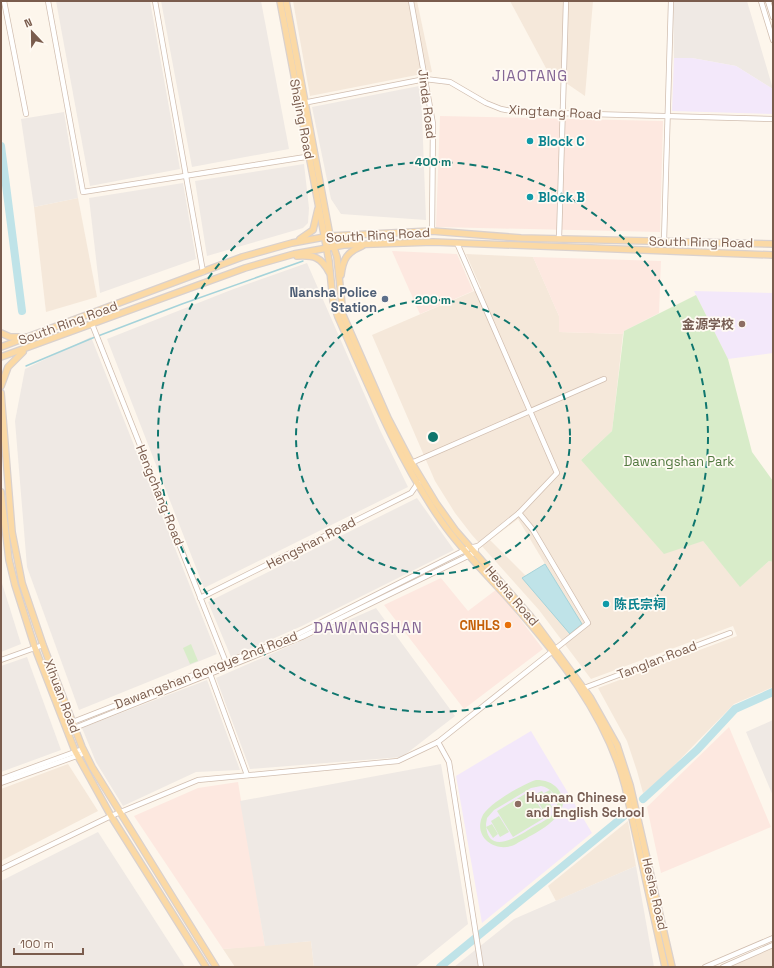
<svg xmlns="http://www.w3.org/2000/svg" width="774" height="968" font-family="'Space Grotesk','Noto Sans SC',sans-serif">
  <rect width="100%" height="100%" fill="#fdf6ec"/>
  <g fill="#f5e8da" fill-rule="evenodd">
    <polygon points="293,1 417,1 432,72 310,96"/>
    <polygon points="510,1 593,1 585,96 547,70"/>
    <polygon points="78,198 97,297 46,312 34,207"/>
    <path d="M466 254 533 257 559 316V332L623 334 612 431 581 460 703 541 740 586 769 561 773 562V687L734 704 659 781 643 793 637 771 627 741 598 688 737 636 733 626 591 679 539 610 472 535 455 513 435 481 372 335 481 288ZM518 519 545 564 526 576 490 540Z"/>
    <polygon points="68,764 98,811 1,861 1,789"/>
    <polygon points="628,821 636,866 556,901 548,886"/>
    <polygon points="311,941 314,967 235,967 223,949"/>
    <polygon points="773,945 773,967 723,967"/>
  </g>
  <g fill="#fde8e0">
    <polygon points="440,116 663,121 660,232 436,227"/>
    <polygon points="392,251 457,254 473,291 420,314"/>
    <polygon points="533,257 661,261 659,313 624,331 623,334 559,332 559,316"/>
    <polygon points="441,578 468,611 497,589 543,649 464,709 384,605"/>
    <polygon points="729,727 771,827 661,873 647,807"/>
    <polygon points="238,782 265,946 223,949 134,816 198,788"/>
  </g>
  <g fill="#efe9e4">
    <polygon points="56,1 150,1 180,169 90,186"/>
    <polygon points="161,1 261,1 289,149 192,167"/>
    <polygon points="673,1 747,1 773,89 736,66 692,58 674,58"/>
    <polygon points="419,86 421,88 426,220 341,214 331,199 312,107"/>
    <polygon points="64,112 78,198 34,207 21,119"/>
    <polygon points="304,164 309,208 308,223 303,228 207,256 195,181"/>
    <polygon points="183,183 196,259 100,293 89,198"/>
    <polygon points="307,263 380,430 408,487 204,588 107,339 231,290"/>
    <polygon points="91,337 217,654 79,710 27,567 15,421 25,369"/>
    <polygon points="417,498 454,550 302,626 231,657 208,602"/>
    <polygon points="1,580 21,644 1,652"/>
    <polygon points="376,608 455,716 402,757 250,769 216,678"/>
    <polygon points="27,657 61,750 1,772 1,666"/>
    <polygon points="207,680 240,770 196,772 123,806 96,762 82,728"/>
    <polygon points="773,720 773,796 746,732"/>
    <polygon points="441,764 468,924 415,967 314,967 311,941 265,946 240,801"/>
    <polygon points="98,832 185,967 1,967 1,881"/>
    <polygon points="636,866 654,967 454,967 514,919"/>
  </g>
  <g fill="#f3e8fa">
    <polygon points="674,58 692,58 736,66 773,89 773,114 672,111"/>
    <polygon points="694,291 773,293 773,353 728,359"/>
    <polygon points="531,731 592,833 482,923 456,776"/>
  </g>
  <g fill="#d8ecc9" fill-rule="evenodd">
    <polygon points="696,295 728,359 752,452 773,481 773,562 769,561 740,587 703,541 664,554 581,460 612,431 624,331"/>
    <polygon points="191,644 198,661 190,664 183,648"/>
    <path d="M536 780C545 780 552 782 558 789 578 815 533 834 516 844 498 854 473 839 482 817 486 805 523 784 536 780ZM541 786C553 788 562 802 554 813 549 819 540 823 533 827 519 836 487 857 486 824L487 818 494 810 531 788Z"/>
    <polygon points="550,790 556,800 551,803 544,793"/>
    <polygon points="530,791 546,817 513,837 497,811"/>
    <polygon points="542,791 552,807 544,812 534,795"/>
    <polygon points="499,816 509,832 500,837 491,821"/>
    <polygon points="492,824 498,834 493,838 486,827"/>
  </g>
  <polygon fill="#bfe3e8" stroke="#a5d3da" points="545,564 582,624 570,634 522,578"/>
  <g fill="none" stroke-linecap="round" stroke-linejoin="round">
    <g stroke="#a5d3da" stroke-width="1.5">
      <polyline points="98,336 182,304 303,261"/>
      <polyline points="26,366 95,337"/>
    </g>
    <g stroke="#bfe3e8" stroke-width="8">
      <polyline points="1,146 22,311"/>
      <polyline points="643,799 697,750 735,709 773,692"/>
      <polyline points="440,967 624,816"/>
    </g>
    <g stroke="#d1beb0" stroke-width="6">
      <g id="minor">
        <polyline points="4,1 26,114"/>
        <polyline points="48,1 83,192 312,156"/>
        <polyline points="155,1 203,272"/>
        <polyline points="411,1 433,124 432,231"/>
        <polyline points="761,1 773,40"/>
        <polyline points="768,1 773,17"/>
        <polyline points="303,103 425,79 450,82 486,103 501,109 517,112 773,119"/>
        <polyline points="559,239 566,1"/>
        <polyline points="664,241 671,1"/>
        <polyline points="92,324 227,665"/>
        <polyline points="409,464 604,379"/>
        <polyline points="200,598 411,493 418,483"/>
        <polyline points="1,660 43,645"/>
        <polyline points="209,671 247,775"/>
        <polyline points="584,688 730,633"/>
        <polyline points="65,725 298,634 469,548 478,546 519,513 557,473 457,243"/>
        <polyline points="67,731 302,637 474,553 476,549"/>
        <polyline points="438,742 449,762 481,967"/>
        <polyline points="1,779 83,749"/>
        <polyline points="1,783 85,753"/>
        <polyline points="1,869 111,816 198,780 398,761 438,742 588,623 533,530 519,513"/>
        <polyline points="705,967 773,938"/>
        <polyline points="723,967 773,945"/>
      </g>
    </g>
    <g stroke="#dad1cd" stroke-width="8">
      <g id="major">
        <path d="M280 1 329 261 333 301 338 317C369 387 398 459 442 522 461 549 485 573 507 597 556 652 606 714 625 786L665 967"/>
        <polyline points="286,1 330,236 337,257 343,315 388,418 410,460 436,503 456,531 531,617 590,697 617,745 630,785 672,967"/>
        <polyline points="300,239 313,230 318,209"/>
        <path d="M297 256C314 255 321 257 329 272"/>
        <path d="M341 275C343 259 347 252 362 246"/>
        <polyline points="1,333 10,337 25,337"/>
        <polyline points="1,347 242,257 292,243 330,236 432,231 521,238 773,244"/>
        <polyline points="1,357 245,268 294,254 344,245 433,242 773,255"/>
        <polyline points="1,386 8,367 23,352"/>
        <polyline points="1,393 12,532 22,583 43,645 82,747 92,767 216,967"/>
        <polyline points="1,492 9,560 15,585 35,648 75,751 111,816 206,967"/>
      </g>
    </g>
    <use href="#minor" stroke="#fff" stroke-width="4.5"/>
    <use href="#major" stroke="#fbd9a5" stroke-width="5.5"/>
  </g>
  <g fill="none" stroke="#0f766e" stroke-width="2" stroke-dasharray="7 5">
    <circle cx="433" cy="437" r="137"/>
    <circle cx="433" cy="437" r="275"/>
  </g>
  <g fill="#0f9aa8" stroke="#fffaf3" stroke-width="1.5">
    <circle cx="530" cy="141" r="4"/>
    <circle cx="530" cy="197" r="4"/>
    <circle cx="606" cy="604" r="4"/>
  </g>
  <circle fill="#5c6f8a" stroke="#fffaf3" stroke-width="1.5" cx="385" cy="299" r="4"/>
  <g fill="#8d6e63" stroke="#fffaf3" stroke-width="1.5">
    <circle cx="742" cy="324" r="4"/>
    <circle cx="518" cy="804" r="4"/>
  </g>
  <circle fill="#e8710a" stroke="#fffaf3" stroke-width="1.5" cx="508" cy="625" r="4"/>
  <g text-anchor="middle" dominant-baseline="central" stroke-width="3.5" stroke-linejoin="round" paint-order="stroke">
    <g font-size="13" fill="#7a5c4d" stroke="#fffaf3">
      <text transform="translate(427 104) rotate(83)">Jinda Road</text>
      <text transform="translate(555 112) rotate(3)">Xingtang Road</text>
      <text transform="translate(302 119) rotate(79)">Shajing Road</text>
      <text transform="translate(378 235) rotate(-3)">South Ring Road</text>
      <text transform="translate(701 242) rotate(1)">South Ring Road</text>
      <text transform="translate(68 323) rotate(-20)">South Ring Road</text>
      <text transform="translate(160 495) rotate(68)">Hengchang Road</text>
      <text transform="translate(311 543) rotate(-27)">Hengshan Road</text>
      <text transform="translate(512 596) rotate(49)">Hesha Road</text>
      <text transform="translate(657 660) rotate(-21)">Tanglan Road</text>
      <text transform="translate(206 670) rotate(-21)">Dawangshan Gongye 2nd Road</text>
      <text transform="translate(62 696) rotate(69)">Xihuan Road</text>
      <text transform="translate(655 894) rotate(77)">Hesha Road</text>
    </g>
    <g font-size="13" font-weight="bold" fill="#0d838f" stroke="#fffaf3" text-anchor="start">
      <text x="538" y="141">Block C</text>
      <text x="538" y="197">Block B</text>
      <text x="614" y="604">陈氏宗祠</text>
    </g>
    <g font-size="13" font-weight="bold" fill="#4e5e75" stroke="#fffaf3" text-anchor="end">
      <text x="377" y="292">Nansha Police<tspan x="377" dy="15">Station</tspan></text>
    </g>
    <g font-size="13" font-weight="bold" fill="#785e54" stroke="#fffaf3" text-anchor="end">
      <text x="734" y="324">金源学校</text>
      <text x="526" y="797" text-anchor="start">Huanan Chinese<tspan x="526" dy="15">and English School</tspan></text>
    </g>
    <g font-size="13" fill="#537a41" stroke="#fffaf3">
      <text x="679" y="461">Dawangshan Park</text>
    </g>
    <g font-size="13" font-weight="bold" fill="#c56008" stroke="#fffaf3" text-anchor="end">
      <text x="500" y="625">CNHLS</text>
    </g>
    <g font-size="15" letter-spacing="1" fill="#846695" stroke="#fffaf3">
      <text x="530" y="75">JIAOTANG</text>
      <text x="368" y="627">DAWANGSHAN</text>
    </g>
  </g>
  <circle cx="433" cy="437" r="6" fill="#0f766e" stroke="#fffaf3" stroke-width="2"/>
  <g font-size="12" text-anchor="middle" font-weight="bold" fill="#0f766e" stroke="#fffaf3" stroke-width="3.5" stroke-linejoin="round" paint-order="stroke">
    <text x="433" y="166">400 m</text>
    <text x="433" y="304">200 m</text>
  </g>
  <rect width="774" height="968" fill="none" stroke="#7a5c4d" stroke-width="4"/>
  <g transform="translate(32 32) rotate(338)" stroke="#fffaf3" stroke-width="3" paint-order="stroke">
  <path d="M0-3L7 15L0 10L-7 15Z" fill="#7a5c4d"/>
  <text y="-6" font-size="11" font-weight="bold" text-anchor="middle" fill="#7a5c4d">N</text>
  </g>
  <path d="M14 948v6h69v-6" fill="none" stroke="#7a5c4d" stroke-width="2"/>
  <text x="20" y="948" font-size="12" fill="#7a5c4d" stroke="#fffaf3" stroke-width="3" paint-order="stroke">100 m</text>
</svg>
